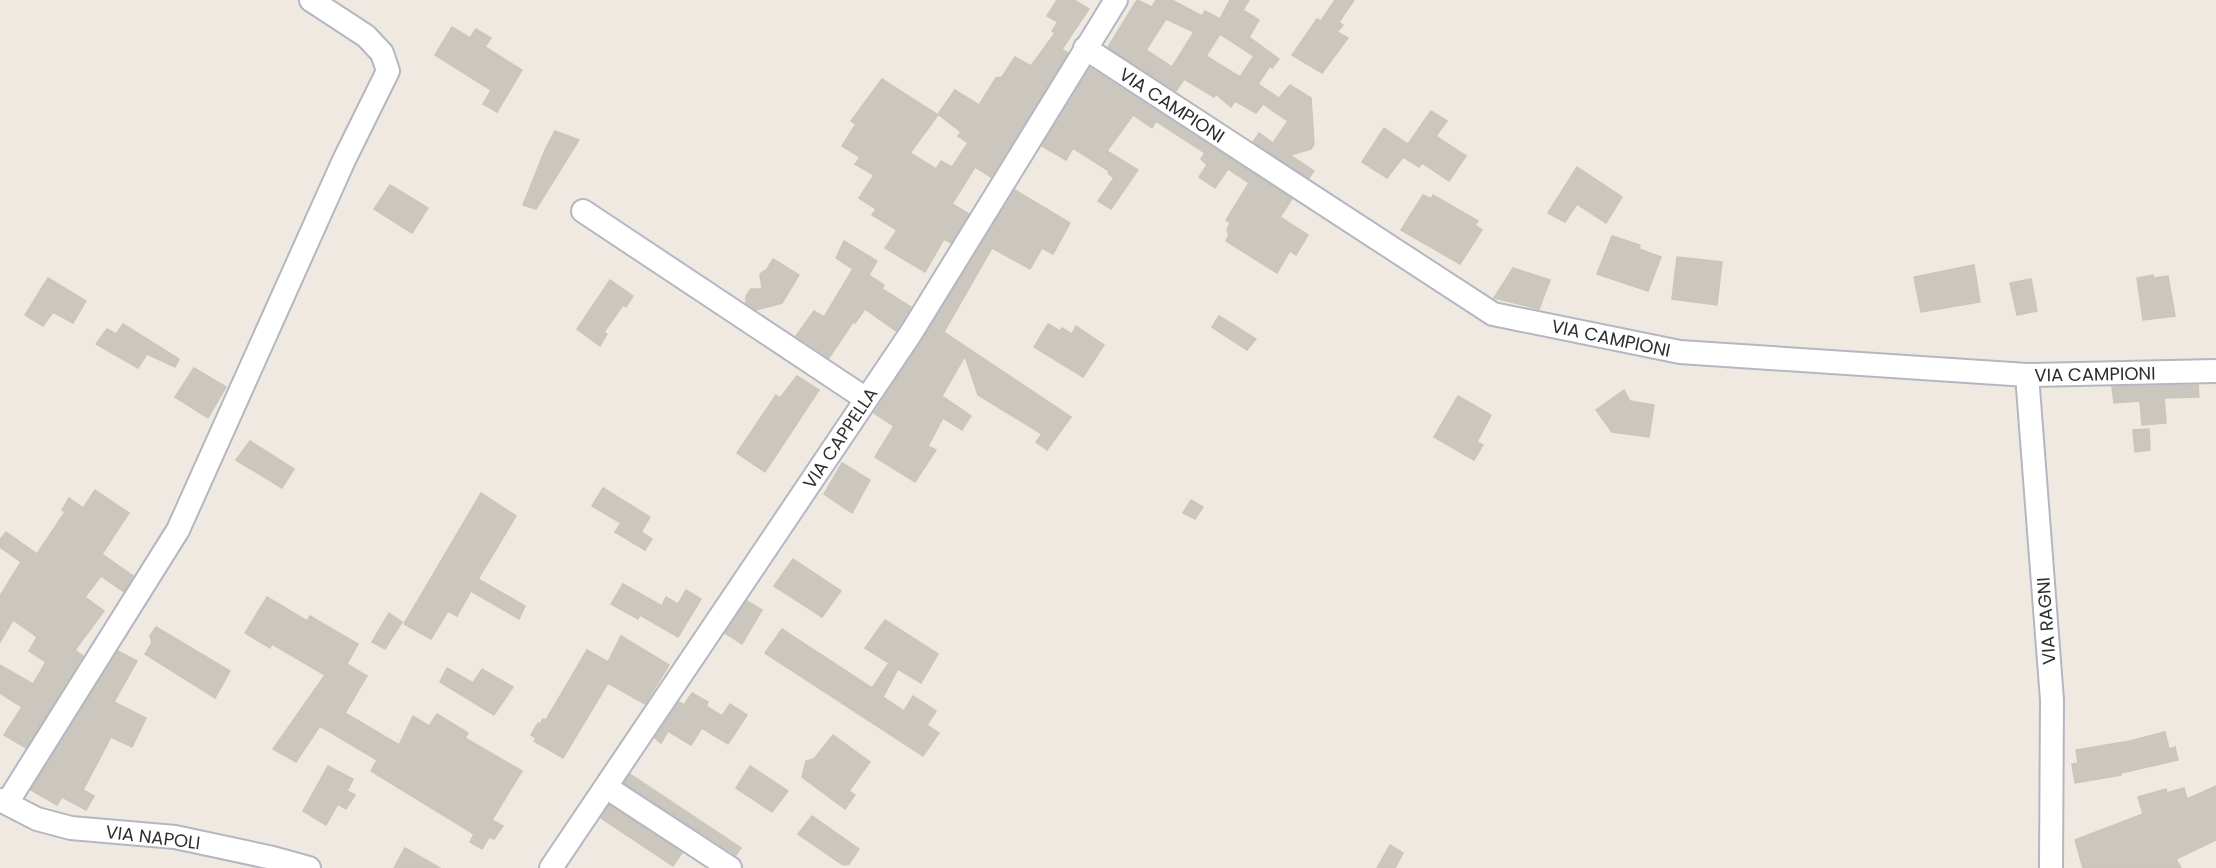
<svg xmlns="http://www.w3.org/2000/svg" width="2216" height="868" font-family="Poppins,sans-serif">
  <rect width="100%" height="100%" fill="#efe9e1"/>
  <g fill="#cbc7bf" stroke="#cbc5ba" stroke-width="1.5" fill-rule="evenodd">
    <polygon points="1057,0 1074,0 1089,9 1062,49 1068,53 991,177 975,167 952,204 969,214 951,243 944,239 925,272 885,248 897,230 872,215 876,209 859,198 874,175 855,164 860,157 842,146 856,124 851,121 882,79 938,115 910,153 936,169 941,161 952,167 968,143 958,136 961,132 938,114 955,90 979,105 996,78 1002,77 1015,57 1031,66 1055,33 1052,31 1058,22 1047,16"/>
    <path d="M1137 0 1152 7 1156 0H1172L1202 16 1205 11 1220 19 1230 0H1249L1243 10 1259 20 1249 37 1279 59 1272 68 1270 66 1258 84 1279 98 1290 85 1311 98 1314 144 1311 149 1290 155 1314 171 1309 178 1253 142 1259 133 1273 143 1288 121 1263 104 1256 113 1235 101 1231 107 1216 94 1214 97 1184 79 1176 91 1108 47ZM1166 19 1194 32 1172 67 1146 50ZM1220 34 1254 56 1240 77 1206 56Z"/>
    <polygon points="1335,0 1354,0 1339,22 1343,25 1337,32 1348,38 1322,73 1292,55 1317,19 1321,21"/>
    <polygon points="452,27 470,38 476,29 491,38 485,47 522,70 497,112 483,104 491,90 435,55"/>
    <polygon points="1090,68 1292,199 1280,217 1308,235 1296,255 1290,251 1277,273 1226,241 1229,235 1227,230 1230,223 1226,220 1249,183 1228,169 1215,188 1199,177 1207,165 1201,159 1205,153 1156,121 1152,128 1133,115 1107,151 1138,170 1111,209 1098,201 1114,178 1108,173 1109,171 1073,148 1066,160 1042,146"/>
    <polygon points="1431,111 1447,121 1436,136 1466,156 1449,181 1422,163 1419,167 1403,157 1387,178 1362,162 1384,128 1408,144"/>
    <polygon points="555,131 579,140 536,209 523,205 545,150"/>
    <polygon points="1577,167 1622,197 1606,223 1577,204 1565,222 1548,213"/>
    <polygon points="390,185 428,208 412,233 374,209"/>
    <polygon points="1015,190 1070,223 1053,254 1042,248 1030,269 992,248 944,332 1071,417 1047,450 1036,442 1042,434 978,395 965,356 942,396 971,416 962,430 943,418 928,446 936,450 915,482 875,457 894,426 874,413 922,340"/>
    <polygon points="1423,195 1431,199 1433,195 1478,221 1475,225 1482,230 1460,264 1401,230"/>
    <polygon points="1612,236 1640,245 1639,249 1661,257 1648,291 1597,274"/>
    <polygon points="844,241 877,261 869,275 884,285 882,289 911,307 896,331 865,309 855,323 853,322 829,358 796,336 814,311 824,317 853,269 836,258"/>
    <polygon points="1677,257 1722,262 1717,305 1672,299"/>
    <polygon points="773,259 799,275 782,303 756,310 746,303 746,296 751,289 762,289 760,274 767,269"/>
    <polygon points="1974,265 1980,302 1921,312 1914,277"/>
    <polygon points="1513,268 1550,280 1539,309 1494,298"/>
    <polygon points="2153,275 2154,278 2168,276 2175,316 2143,320 2137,278"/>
    <polygon points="48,278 86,301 73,323 53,312 43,326 25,315"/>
    <polygon points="2031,279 2037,311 2017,315 2010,283"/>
    <polygon points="610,280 633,296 626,307 623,305 604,332 607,334 600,346 577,329"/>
    <polygon points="1219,316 1256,339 1247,350 1212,327"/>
    <polygon points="123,324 179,359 175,367 147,354 138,368 96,344 107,329 116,334"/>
    <polygon points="1048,324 1060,331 1062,328 1072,334 1076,326 1104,345 1083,377 1034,347"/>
    <polygon points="194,368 226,387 208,418 175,397"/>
    <polygon points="797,376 819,390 765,472 737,453 776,395 780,398"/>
    <polygon points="2198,385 2199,397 2164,398 2166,423 2142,425 2140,401 2114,403 2112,387"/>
    <polygon points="1624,390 1630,401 1654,405 1649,437 1612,432 1596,410"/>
    <polygon points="1458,396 1491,415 1477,442 1483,445 1474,460 1434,437"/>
    <polygon points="2149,429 2150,450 2135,452 2133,430"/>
    <polygon points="250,441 294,469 282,488 236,460"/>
    <polygon points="842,463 870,480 852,513 824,494"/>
    <polygon points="603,488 650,517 641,532 652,539 645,550 615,532 621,523 592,506"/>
    <polygon points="95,490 129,513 102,554 133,576 124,592 101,576 85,597 104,611 75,650 83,656 26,748 4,735 22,707 0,693 0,665 33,684 46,662 29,651 37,637 13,620 0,642 0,596 21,562 0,547 0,540 6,532 37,554 65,512 62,510 69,498 83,508"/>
    <polygon points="481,493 516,516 478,579 525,606 519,619 471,591 457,616 448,611 431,639 404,624"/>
    <polygon points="1191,500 1203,507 1195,519 1183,513"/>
    <polygon points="793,559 841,591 822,617 774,586"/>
    <polygon points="623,584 662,606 666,597 678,604 686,590 701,599 678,637 640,615 638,619 611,604"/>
    <polygon points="267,597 307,621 310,616 358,644 347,664 367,676 345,713 399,745 413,716 429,726 437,714 468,733 465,738 522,771 492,820 503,826 494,839 489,837 482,849 470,842 474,834 371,771 377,760 320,726 296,762 273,749 325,675 272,644 270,648 245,633"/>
    <polygon points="747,601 762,610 742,644 725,633"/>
    <polygon points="389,613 402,622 385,649 372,642"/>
    <polygon points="885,620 938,654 921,683 898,669 883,697 904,711 913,696 936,711 927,725 939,733 923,756 765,653 782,629 872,688 889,663 865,648"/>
    <polygon points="156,627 230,671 215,698 145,654 152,643 150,636"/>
    <polygon points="621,636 669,665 645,704 608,683 563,758 534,741 536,738 531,735 538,723 540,724 543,719 546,720 587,650 608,662"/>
    <polygon points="118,651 137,661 114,702 146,718 132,747 111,737 83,790 94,796 86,810 62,797 57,805 31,790"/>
    <polygon points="447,668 473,683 482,669 513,687 494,715 440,682"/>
    <polygon points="692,693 708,702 706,706 722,716 730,704 747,715 728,744 702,728 691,745 668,731 661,743 655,738 679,702 684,705"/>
    <polygon points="2165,732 2169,749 2175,747 2178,760 2121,773 2121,775 2075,783 2072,764 2078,763 2076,750 2130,741"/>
    <polygon points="833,735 870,762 849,791 855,795 845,809 802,777 806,761 814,759"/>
    <polygon points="328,766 353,779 347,791 355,795 346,809 338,804 326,825 303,811"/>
    <polygon points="750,766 788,791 772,812 736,788"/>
    <polygon points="630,774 741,848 736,855 624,783"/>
    <polygon points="2216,786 2216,840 2176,859 2181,868 2083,868 2075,840 2143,814 2138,797 2166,789 2167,793 2184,788 2187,799"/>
    <polygon points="609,805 682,853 673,866 601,818"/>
    <polygon points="812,816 859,849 849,864 843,865 798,834"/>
    <polygon points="1390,845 1403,853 1395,868 1377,868"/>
    <polygon points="405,848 440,868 394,868"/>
  </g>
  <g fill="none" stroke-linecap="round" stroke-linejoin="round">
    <g stroke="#b4b7c1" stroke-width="26">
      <g id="minor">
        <polyline points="1085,48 1493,314 1680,352 2027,375 2216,371"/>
        <polyline points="583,211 866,399"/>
        <polyline points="2027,375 2052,700 2051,868"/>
        <polyline points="606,787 730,868"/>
        <polyline points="0,800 37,819 71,828 175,837 273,858 309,868"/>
        <polyline points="7,803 178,530 344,160 388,71 382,53 366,36 311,0"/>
        <polyline points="551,868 911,333 1116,0"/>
      </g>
    </g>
    <use href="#minor" stroke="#fff" stroke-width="22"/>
  </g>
  <g text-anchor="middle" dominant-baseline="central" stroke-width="4.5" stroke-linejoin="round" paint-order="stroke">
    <g font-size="18" fill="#2e2e2e" stroke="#fff">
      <text transform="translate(1172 105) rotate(33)">VIA CAMPIONI</text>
      <text transform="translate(1611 338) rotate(12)">VIA CAMPIONI</text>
      <text transform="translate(2095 374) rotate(-1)">VIA CAMPIONI</text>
      <text transform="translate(840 438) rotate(-56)">VIA CAPPELLA</text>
      <text transform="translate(2046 621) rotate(-94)">VIA RAGNI</text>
      <text transform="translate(153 837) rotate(7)">VIA NAPOLI</text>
    </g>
  </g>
</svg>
